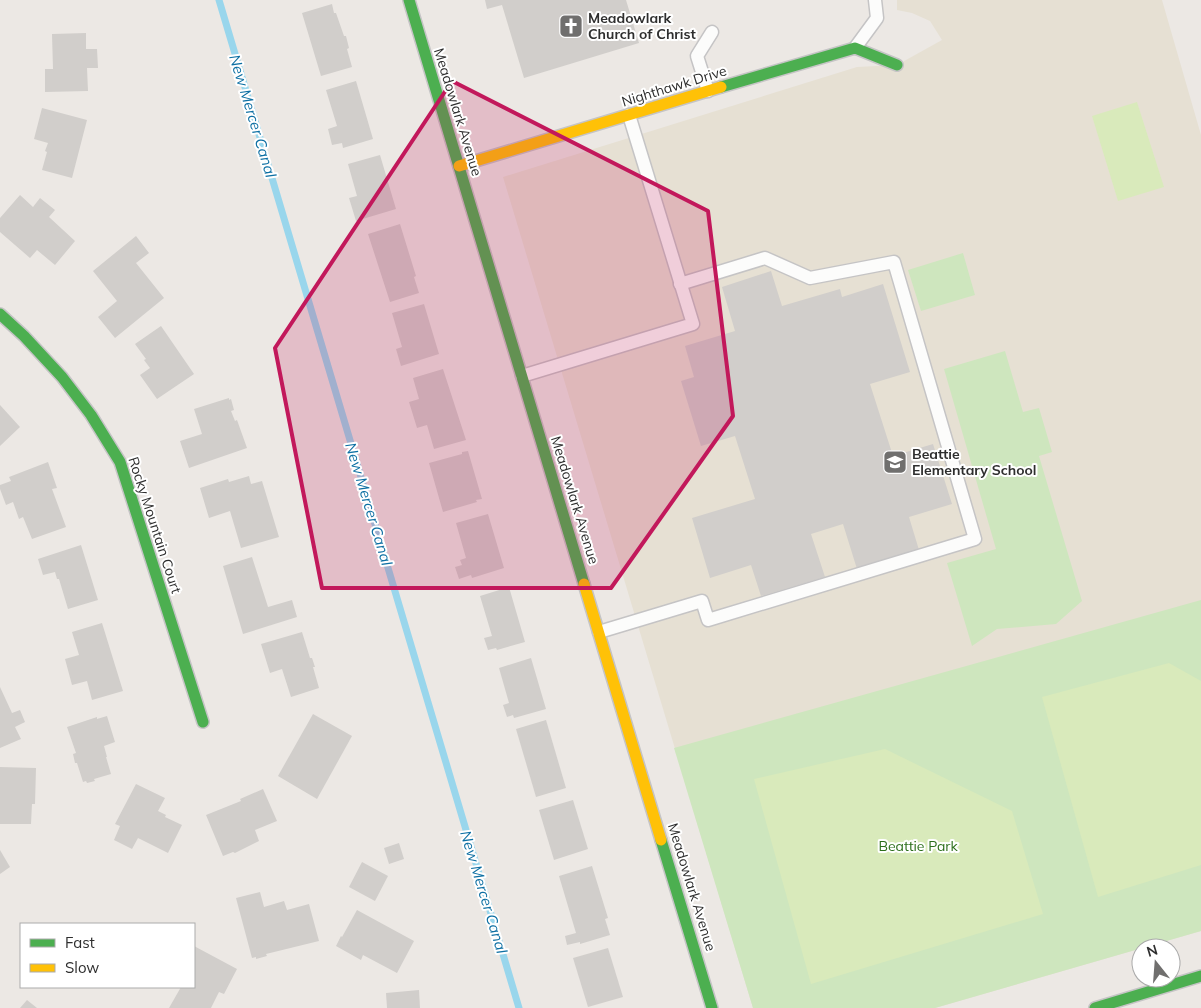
<svg xmlns="http://www.w3.org/2000/svg" width="1201" height="1008" font-family="Mulish,sans-serif">
  <rect width="100%" height="100%" fill="#ece8e4"/>
  <polygon fill="#e6e0d3" points="897,0 1162,0 1201,135 1201,931 935,1008 753,1008 503,177 857,67 897,65 942,40 930,21 912,13 897,10"/>
  <g fill="#cee6be">
    <polygon points="963,253 975,295 921,311 908,270"/>
    <polygon points="1005,351 1023,412 1039,408 1052,452 1039,456 1082,601 1056,624 997,629 972,646 947,563 996,549 944,369"/>
    <polygon points="1201,600 1201,931 935,1008 753,1008 674,748"/>
  </g>
  <g fill="#d9eabb">
    <polygon points="1137,102 1164,187 1118,201 1092,116"/>
    <polygon points="1169,663 1201,681 1201,865 1098,897 1042,697"/>
    <polygon points="885,749 1012,811 1043,914 811,984 754,779"/>
  </g>
  <g fill="none" stroke-linecap="round" stroke-linejoin="round">
    <polyline stroke="#99d6ec" stroke-width="7" points="219,0 519,1008"/>
  </g>
  <g fill="#d1cecb">
    <polygon points="485,0 626,0 639,43 524,78 502,5 487,9"/>
    <polygon points="332,4 334,13 336,13 344,36 346,36 349,48 347,49 352,67 321,76 302,13"/>
    <polygon points="86,33 86,49 97,49 98,68 87,68 88,91 45,92 45,69 53,69 52,34"/>
    <polygon points="356,81 373,139 343,148 342,143 332,145 328,129 337,126 326,90"/>
    <polygon points="42,108 87,120 72,178 42,170 47,152 45,151 48,143 34,139"/>
    <polygon points="380,155 396,209 356,221 349,198 357,196 348,164"/>
    <polygon points="20,195 33,207 40,198 55,210 49,217 75,241 55,265 37,250 30,258 0,232 0,218"/>
    <polygon points="400,224 416,276 414,277 419,293 390,302 368,234"/>
    <polygon points="136,236 149,253 136,263 164,298 115,338 98,317 117,301 93,271"/>
    <polygon points="771,271 782,306 840,289 842,297 883,284 910,372 870,384 893,456 933,444 952,504 909,517 919,550 857,569 843,524 811,534 825,577 761,596 751,565 710,578 692,518 755,499 735,436 701,446 681,381 694,377 685,346 735,331 722,287"/>
    <polygon points="424,304 439,354 401,366 396,349 402,347 392,313"/>
    <polygon points="161,326 194,374 157,399 140,375 150,368 144,360 146,359 135,344"/>
    <polygon points="443,369 466,440 434,449 427,425 417,428 409,402 419,399 413,378"/>
    <polygon points="229,398 229,400 231,399 234,410 231,411 235,421 237,420 247,448 189,468 180,441 202,434 194,409"/>
    <polygon points="0,405 20,427 0,446"/>
    <polygon points="468,451 482,499 476,500 477,502 443,512 429,463 462,454 462,452"/>
    <polygon points="48,462 57,488 52,489 66,527 32,539 23,517 19,519 13,502 6,505 0,489 0,485 11,481 9,477"/>
    <polygon points="249,476 251,484 262,481 279,537 241,548 230,511 209,518 200,488 228,479 229,482"/>
    <polygon points="488,514 504,568 472,578 471,575 459,579 455,567 462,565 460,560 466,558 456,523"/>
    <polygon points="81,545 98,600 68,609 59,579 57,579 55,572 43,575 38,559"/>
    <polygon points="252,557 268,607 292,600 297,617 243,634 223,566"/>
    <polygon points="509,587 525,642 497,650 496,648 488,650 484,638 492,636 480,596"/>
    <polygon points="102,623 123,691 92,700 87,681 72,685 65,659 79,655 72,632"/>
    <polygon points="302,632 310,658 312,658 315,667 313,667 319,688 291,697 282,669 270,673 261,644"/>
    <polygon points="531,658 546,709 514,718 513,715 507,717 503,705 509,703 499,668"/>
    <polygon points="0,687 12,713 20,710 25,722 15,727 21,739 0,748"/>
    <polygon points="313,714 352,736 317,799 278,776"/>
    <polygon points="107,716 115,742 104,746 107,757 106,757 111,774 94,779 95,781 87,783 86,781 83,782 77,763 75,763 73,754 76,753 67,727 97,717 97,719"/>
    <polygon points="546,720 566,788 536,797 516,729"/>
    <polygon points="0,767 36,768 35,804 32,804 31,824 0,824"/>
    <polygon points="136,784 165,798 158,811 166,815 165,817 182,825 168,853 138,838 132,849 114,840 120,826 115,824"/>
    <polygon points="263,789 277,821 255,830 259,841 235,853 233,852 223,856 206,815 241,801 240,799"/>
    <polygon points="573,800 588,849 554,860 539,810"/>
    <polygon points="399,843 404,859 389,864 384,848"/>
    <polygon points="0,850 10,867 0,874"/>
    <polygon points="362,862 388,876 375,901 349,887"/>
    <polygon points="592,866 608,918 605,919 610,935 580,944 580,942 567,945 565,936 576,933 559,876"/>
    <polygon points="260,892 264,907 284,901 287,910 309,904 319,941 266,954 267,956 256,959 256,957 252,958 236,898"/>
    <polygon points="357,910 414,941 397,973 363,955 361,960 336,946 341,936 342,937"/>
    <polygon points="194,946 237,969 224,994 219,992 211,1008 169,1008 181,987 194,987"/>
    <polygon points="608,948 623,997 588,1007 573,958"/>
    <polygon points="419,990 420,1008 387,1008 386,993"/>
    <polygon points="27,1000 37,1008 20,1008"/>
  </g>
  <g fill="none" stroke-linecap="round" stroke-linejoin="round">
    <g stroke="#c5c4c5" stroke-width="15">
      <g id="lane">
        <polyline points="855,48 877,18 875,0"/>
        <polyline points="708,91 697,56 712,32"/>
        <polyline points="522,376 693,324 629,115"/>
        <polyline points="599,632 702,601 708,620 975,539 894,262 810,278 765,258 680,284"/>
      </g>
    </g>
    <g stroke="#c5c4c5" stroke-width="14">
      <g id="fast">
        <polyline points="409,0 584,584"/>
        <polyline points="721,87 855,48 897,65"/>
        <polyline points="0,314 24,336 62,377 91,415 120,462 203,722"/>
        <polyline points="661,840 712,1008"/>
        <polyline points="1095,1008 1201,976"/>
      </g>
    </g>
    <g stroke="#c5c4c5" stroke-width="14">
      <g id="slow">
        <polyline points="459,166 721,87"/>
        <polyline points="584,584 661,840"/>
      </g>
    </g>
    <use href="#lane" stroke="#fcfcfb" stroke-width="12"/>
    <use href="#fast" stroke="#4caf50" stroke-width="11"/>
    <use href="#slow" stroke="#ffc107" stroke-width="11"/>
  </g>
  <path fill="#c2185b" fill-opacity="0.2" stroke="#c2185b" stroke-width="4" stroke-linejoin="round" d="M452 81 708 211 733 416 611 588H322L275 348Z"/>
  <defs>
    <g id="church-square" transform="scale(1.25)"><rect x="-9" y="-9" width="18" height="18" rx="4" fill="#706f6e" stroke="#fff"/><path d="M-1.2-6h2.4v3.5h3.3v2.4h-3.3V6h-2.4V-.1h-3.3v-2.4h3.3Z" fill="#fff"/></g>
    <g id="school-square" transform="scale(1.25)"><rect x="-9" y="-9" width="18" height="18" rx="4" fill="#706f6e" stroke="#fff"/><path d="M0-5L7-2L0 1L-7-2ZM-4 1L0 2.5L4 1V4Q0 6-4 4Z" fill="#fff"/></g>
  </defs>
  <g fill-rule="evenodd">
    <use href="#church-square" x="571" y="26"/>
    <use href="#school-square" x="895" y="462"/>
  </g>
  <g text-anchor="middle" dominant-baseline="central" stroke-width="4" stroke-linejoin="round" paint-order="stroke">
    <g font-size="14" font-weight="bold" fill="#2e2e2e" stroke="#fff" text-anchor="start">
      <text x="588" y="18">Meadowlark<tspan x="588" dy="16">Church of Christ</tspan></text>
      <text x="912" y="454">Beattie<tspan x="912" dy="16">Elementary School</tspan></text>
    </g>
    <g font-size="14" fill="#2e2e2e" stroke="#fff">
      <text transform="translate(674 86) rotate(-17)">Nighthawk Drive</text>
      <text transform="translate(458 112) rotate(73)">Meadowlark Avenue</text>
      <text transform="translate(575 500) rotate(73)">Meadowlark Avenue</text>
      <text transform="translate(155 525) rotate(72)">Rocky Mountain Court</text>
      <text transform="translate(692 887) rotate(73)">Meadowlark Avenue</text>
    </g>
    <g font-size="14" fill="#2c6e1b" stroke="#fff">
      <text x="918" y="846">Beattie Park</text>
    </g>
    <g font-size="15" font-style="italic" fill="#0d6fa3" stroke="#fff">
      <text transform="translate(253 116) rotate(73)">New Mercer Canal</text>
      <text transform="translate(369 504) rotate(73)">New Mercer Canal</text>
      <text transform="translate(484 892) rotate(73)">New Mercer Canal</text>
    </g>
  </g>
  <rect x="20" y="923" width="175" height="65" fill="#ffffff" stroke="#ababab"/>
  <rect x="30" y="939" width="25" height="8" fill="#4caf50" stroke="#ababab"/>
  <text x="65" y="948" font-size="15" fill="#2e2e2e">Fast</text>
  <rect x="30" y="964" width="25" height="8" fill="#ffc107" stroke="#ababab"/>
  <text x="65" y="973" font-size="15" fill="#2e2e2e">Slow</text>
  <g transform="translate(1156 963) rotate(343)"><circle r="24" fill="#ffffff" stroke="#ababab"/>
  <path d="M0-4L9 19L0 12L-9 19Z" fill="#706f6e"/>
  <text y="-8" font-size="14" font-weight="bold" text-anchor="middle" fill="#2e2e2e">N</text>
  </g>
</svg>
